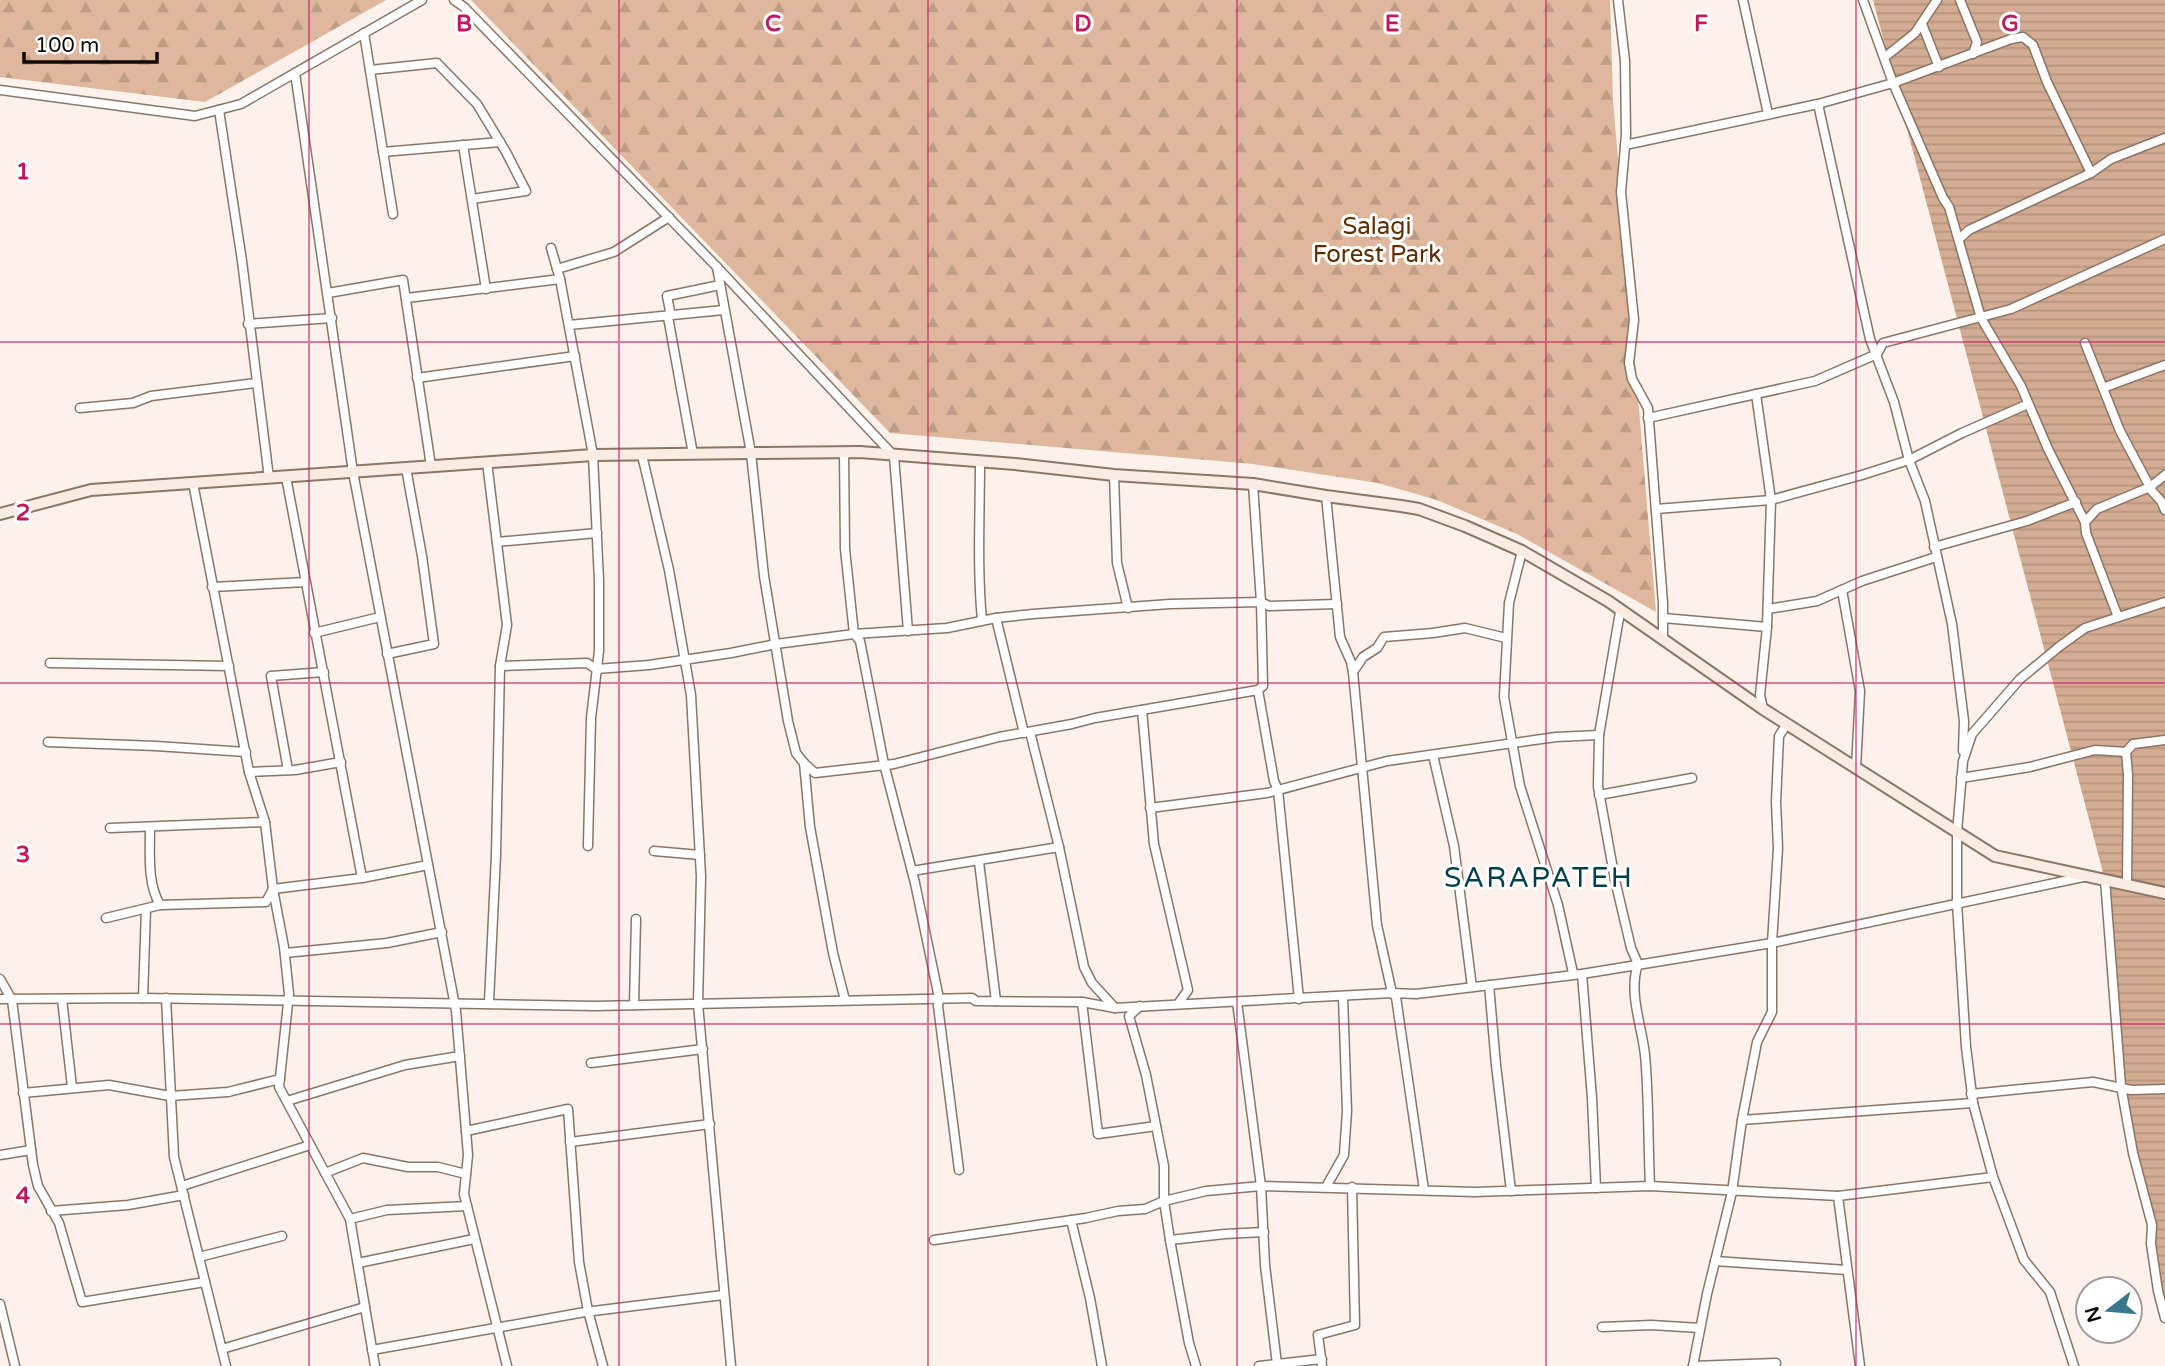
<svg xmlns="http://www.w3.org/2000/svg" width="2165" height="1366" font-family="'Varela Round',sans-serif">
  <defs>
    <pattern id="forest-firs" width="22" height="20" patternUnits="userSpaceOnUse" patternTransform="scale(1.75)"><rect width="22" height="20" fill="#dfb79d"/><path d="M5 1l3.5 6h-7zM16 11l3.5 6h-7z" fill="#be9c86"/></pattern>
    <pattern id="water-rules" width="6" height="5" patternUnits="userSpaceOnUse" patternTransform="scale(1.75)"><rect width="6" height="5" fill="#d4ac93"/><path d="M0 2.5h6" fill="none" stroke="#b5937d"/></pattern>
  </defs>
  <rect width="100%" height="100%" fill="#fcf2eb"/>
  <g fill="url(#forest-firs)">
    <polygon points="0,0 386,0 205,102 0,77"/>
    <polygon points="471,0 1610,0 1613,100 1656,612 1517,534 1437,500 1378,483 1253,464 890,433"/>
  </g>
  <polygon fill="url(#water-rules)" points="1873,0 2165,0 2165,1318 2152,1225 2121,1086 2105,880"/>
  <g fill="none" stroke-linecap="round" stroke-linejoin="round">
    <g stroke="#8b7566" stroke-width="11">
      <g id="street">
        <polyline points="454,0 464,7 716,266 894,456 908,631"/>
        <polyline points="1618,0 1625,61 1626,135 1621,192 1634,320 1629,363 1632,379 1648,408 1663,603 1663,638"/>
        <polyline points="1743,0 1768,114"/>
        <polyline points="1863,0 1893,83 1943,198 1949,207 1981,318 2021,386 2048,449 2085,522 2086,533 2118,617"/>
        <polyline points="1960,0 1977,42 1973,54"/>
        <polyline points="1922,24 1939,67"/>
        <polyline points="364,33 393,214"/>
        <polyline points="1885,57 1915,33 1937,0"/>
        <polyline points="370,70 437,63 477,104 506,152 526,191 472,199"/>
        <polyline points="295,73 353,472 456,1011 468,1155 464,1194 507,1366"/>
        <polyline points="0,90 195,116 241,104 422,0"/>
        <polyline points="1818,104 1870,339 1894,402 1909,460 1925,501 1952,624 1964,721 1963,751"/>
        <polyline points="219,110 242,261 269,478"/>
        <polyline points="463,145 486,289"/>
        <polyline points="1625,145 1818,104 1893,83 2011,39 2023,37 2033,45 2047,82 2091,173"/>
        <polyline points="383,152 500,142"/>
        <polyline points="1959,239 1969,230 2091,173 2111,159 2165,138"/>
        <polyline points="551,248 560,279 593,455 599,581 599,651 591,718 588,846"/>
        <polyline points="717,267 751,453 764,576 788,721 796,753 804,763 810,827 833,953 845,1000"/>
        <polyline points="557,269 614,252 669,217"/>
        <polyline points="328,293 403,280 431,466"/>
        <polyline points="407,298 560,279"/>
        <polyline points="248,324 332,318"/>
        <polyline points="569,325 724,310"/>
        <polyline points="2085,343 2120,431 2152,491 2161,501 2165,510"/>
        <polyline points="417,378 575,356"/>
        <polyline points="2103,388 2165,365"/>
        <polyline points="1756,394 1771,500 1767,627 1760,695 1763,709"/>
        <polyline points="80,408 133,403 151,396 256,383"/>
        <polyline points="1648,418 1815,381 1877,354 1883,343 2011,309 2165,239"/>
        <polyline points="844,452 845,549 854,634 860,641 884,764 915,883 939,998 938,1006 959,1170"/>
        <polyline points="693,454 668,317 670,311 667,296 720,285"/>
        <polyline points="642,455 669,570 691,695 701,876 698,1004 731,1366"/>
        <path d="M980 461C980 514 977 568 982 620"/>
        <polyline points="487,462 507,625 500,666 496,855 489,1002"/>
        <polyline points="1114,475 1117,563 1128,608"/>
        <polyline points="286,477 362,878"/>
        <polyline points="193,483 249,772 265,822 273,889 284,947 289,994 279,1087 350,1219 375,1366"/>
        <polyline points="1253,484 1261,602 1263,686 1258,690 1274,781 1278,790 1299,999"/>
        <polyline points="1326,496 1340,637 1351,662 1353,672 1377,925 1392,993 1396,997 1424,1190"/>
        <polyline points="1656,509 1771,500 1862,475 1909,460 1962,433 2028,404"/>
        <polyline points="2085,522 2097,509 2150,487 2165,475"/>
        <polyline points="497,542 597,533"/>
        <polyline points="1934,547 2027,521 2076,502"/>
        <polyline points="1522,551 1509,603 1504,697 1520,786 1558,905 1573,973"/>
        <polyline points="212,587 305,582"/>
        <polyline points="1842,590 1860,691 1856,768"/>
        <polyline points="1768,609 1817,601 1862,581 1936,557"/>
        <path d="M1620 612 1599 735 1598 786 1615 880 1631 948 1638 964C1628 993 1642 1026 1645 1055 1649 1098 1648 1143 1650 1186"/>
        <polyline points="996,618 1024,733"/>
        <polyline points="1663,618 1767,627"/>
        <polyline points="314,633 380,617"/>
        <polyline points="387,654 434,644 422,556 406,468"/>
        <polyline points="50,663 229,666"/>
        <polyline points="500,666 587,663 596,669 649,665 731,653 776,644 854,634 947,628 996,618 1033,614 1170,604 1261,602 1269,606 1337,604"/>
        <polyline points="1353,672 1363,657 1377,648 1384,637 1433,633 1465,628 1506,638"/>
        <polyline points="1142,710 1154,844 1188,990 1178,1004"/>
        <polyline points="1030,732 1059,847 1084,967 1092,983 1115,1008"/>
        <polyline points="48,742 156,746 246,752"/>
        <polyline points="1433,755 1454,846 1472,987"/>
        <polyline points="804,763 815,773 894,764 999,737 1072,724 1095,718 1258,690"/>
        <polyline points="288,770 271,676 324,672"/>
        <polyline points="249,772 295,770 341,762"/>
        <polyline points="1961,778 2030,767 2095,750 2126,752"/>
        <polyline points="1599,795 1692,778"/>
        <polyline points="1150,808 1267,793 1387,761 1556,737 1599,735"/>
        <path d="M150 827C150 853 147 883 160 905"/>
        <polyline points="110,828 265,822"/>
        <polyline points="654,851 700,855"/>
        <polyline points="979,862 996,1001"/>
        <polyline points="912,871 1059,847"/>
        <polyline points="2105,880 2121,1086 2133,1153 2152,1225 2151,1244 2158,1291 2165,1318"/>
        <polyline points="2127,885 2128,775 2126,752 2133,744 2165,740"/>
        <polyline points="106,918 160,905 266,902 273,889 362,878 428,865"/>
        <polyline points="285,953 387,943 442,932"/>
        <polyline points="1582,974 1592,1098 1596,1188"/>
        <polyline points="0,979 12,1000 33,1165 38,1186 59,1223 82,1302 205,1282"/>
        <polyline points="1489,985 1496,1065 1511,1191"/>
        <polyline points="143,998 146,909"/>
        <polyline points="166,998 174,1157 226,1366"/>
        <polyline points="0,999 143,998 595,1006 972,998 976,1001 1082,1002 1115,1008 1392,993 1416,994 1582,974 1772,943 2083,877"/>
        <polyline points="62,999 72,1087"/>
        <polyline points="1082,1002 1098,1134 1156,1126"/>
        <polyline points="1237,1002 1261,1186 1265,1265 1277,1364"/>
        <polyline points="634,1005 636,919"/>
        <polyline points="1140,1006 1129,1016 1146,1075 1164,1166 1164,1201 1170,1240 1189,1343 1196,1366"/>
        <polyline points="591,1063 703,1049"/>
        <polyline points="23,1093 109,1085 170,1096 228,1092 280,1079"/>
        <polyline points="1971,1094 2093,1082 2131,1090 2165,1089"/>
        <polyline points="287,1101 405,1065 460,1056"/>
        <polyline points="1742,1120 1973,1103"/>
        <polyline points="466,1131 568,1109 579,1262 588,1311 603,1366"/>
        <polyline points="570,1142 710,1124"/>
        <polyline points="0,1155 31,1150"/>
        <polyline points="325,1173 363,1158 408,1167 438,1167 466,1174"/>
        <polyline points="182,1186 310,1145"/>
        <polyline points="1326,1187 1344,1155 1347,1111 1343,997"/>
        <polyline points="1838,1196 1860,1366"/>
        <polyline points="51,1211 128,1205 184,1195"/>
        <polyline points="350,1219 387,1210 467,1206"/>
        <polyline points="1071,1220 1090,1298 1102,1366"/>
        <polyline points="934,1240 1086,1218 1118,1211 1145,1209 1164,1201 1206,1191 1261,1186 1475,1192 1650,1186 1838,1196 1993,1177"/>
        <polyline points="1170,1240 1225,1234 1264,1232"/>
        <polyline points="199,1257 282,1236"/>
        <polyline points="1715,1261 1847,1270"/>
        <polyline points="358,1263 474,1239"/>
        <polyline points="0,1304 15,1366"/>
        <polyline points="1602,1327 1651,1325 1700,1328"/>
        <polyline points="222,1349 365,1307"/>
        <polyline points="372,1350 585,1312 723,1295"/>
        <polyline points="1259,1366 1322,1359"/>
        <polyline points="1322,1366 1318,1335 1355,1325 1352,1187"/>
        <polyline points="1693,1366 1707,1294 1732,1192 1742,1120 1757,1042 1772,1012 1772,943 1778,848 1776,802 1779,736 1787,724"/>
        <polyline points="1693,1366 1776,1363"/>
        <polyline points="2074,1366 2050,1292 2024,1260 1993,1177 1973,1103 1966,1047 1957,903 1957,832 1963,761 1972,734 2020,679 2060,646 2085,628 2165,602"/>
      </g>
    </g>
    <g stroke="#8b7566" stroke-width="14">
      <polyline id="secondary" points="0,514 91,490 593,455 751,453 860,452 1015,464 1114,475 1253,484 1326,496 1401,506 1419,509 1465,526 1522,551 1608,601 1763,709 1995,856 2165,893"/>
    </g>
    <use href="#street" stroke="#fff" stroke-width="8"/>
    <use href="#secondary" stroke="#faece2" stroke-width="10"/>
  </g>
  <path fill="none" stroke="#c2185b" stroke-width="2" stroke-opacity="0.55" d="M309 0V1366M619 0V1366M928 0V1366M1237 0V1366M1546 0V1366M1856 0V1366M0 342H2165M0 683H2165M0 1024H2165"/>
  <g text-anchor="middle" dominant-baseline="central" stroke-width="6" stroke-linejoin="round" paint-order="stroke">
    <g font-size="24" fill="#5e2d00" stroke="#fff">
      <text x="1377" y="226">Salagi<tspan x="1377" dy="28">Forest Park</tspan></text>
    </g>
    <g font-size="28" letter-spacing="2" fill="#033e4d" stroke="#fff">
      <text x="1539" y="878">SARAPATEH</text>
    </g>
  </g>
  <g font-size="23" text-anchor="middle" font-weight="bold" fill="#c2185b" stroke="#fff" stroke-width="6" stroke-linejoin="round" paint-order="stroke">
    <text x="464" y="31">B</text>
    <text x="773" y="31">C</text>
    <text x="1083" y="31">D</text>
    <text x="1392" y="31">E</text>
    <text x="1701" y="31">F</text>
    <text x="2010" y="31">G</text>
    <text x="23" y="179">1</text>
    <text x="23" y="520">2</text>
    <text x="23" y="862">3</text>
    <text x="23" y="1203">4</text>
  </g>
  <g transform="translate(2109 1310) rotate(254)"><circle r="33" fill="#ffffff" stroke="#a09d9b" stroke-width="2"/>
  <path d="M0-5L12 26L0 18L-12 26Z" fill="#38788c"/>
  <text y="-10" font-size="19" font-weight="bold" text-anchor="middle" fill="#110905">N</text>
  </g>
  <path d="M24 52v10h133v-10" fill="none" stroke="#110905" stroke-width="3.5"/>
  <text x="35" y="52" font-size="21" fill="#110905" stroke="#ffffff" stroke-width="5" paint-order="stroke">100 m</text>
</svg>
